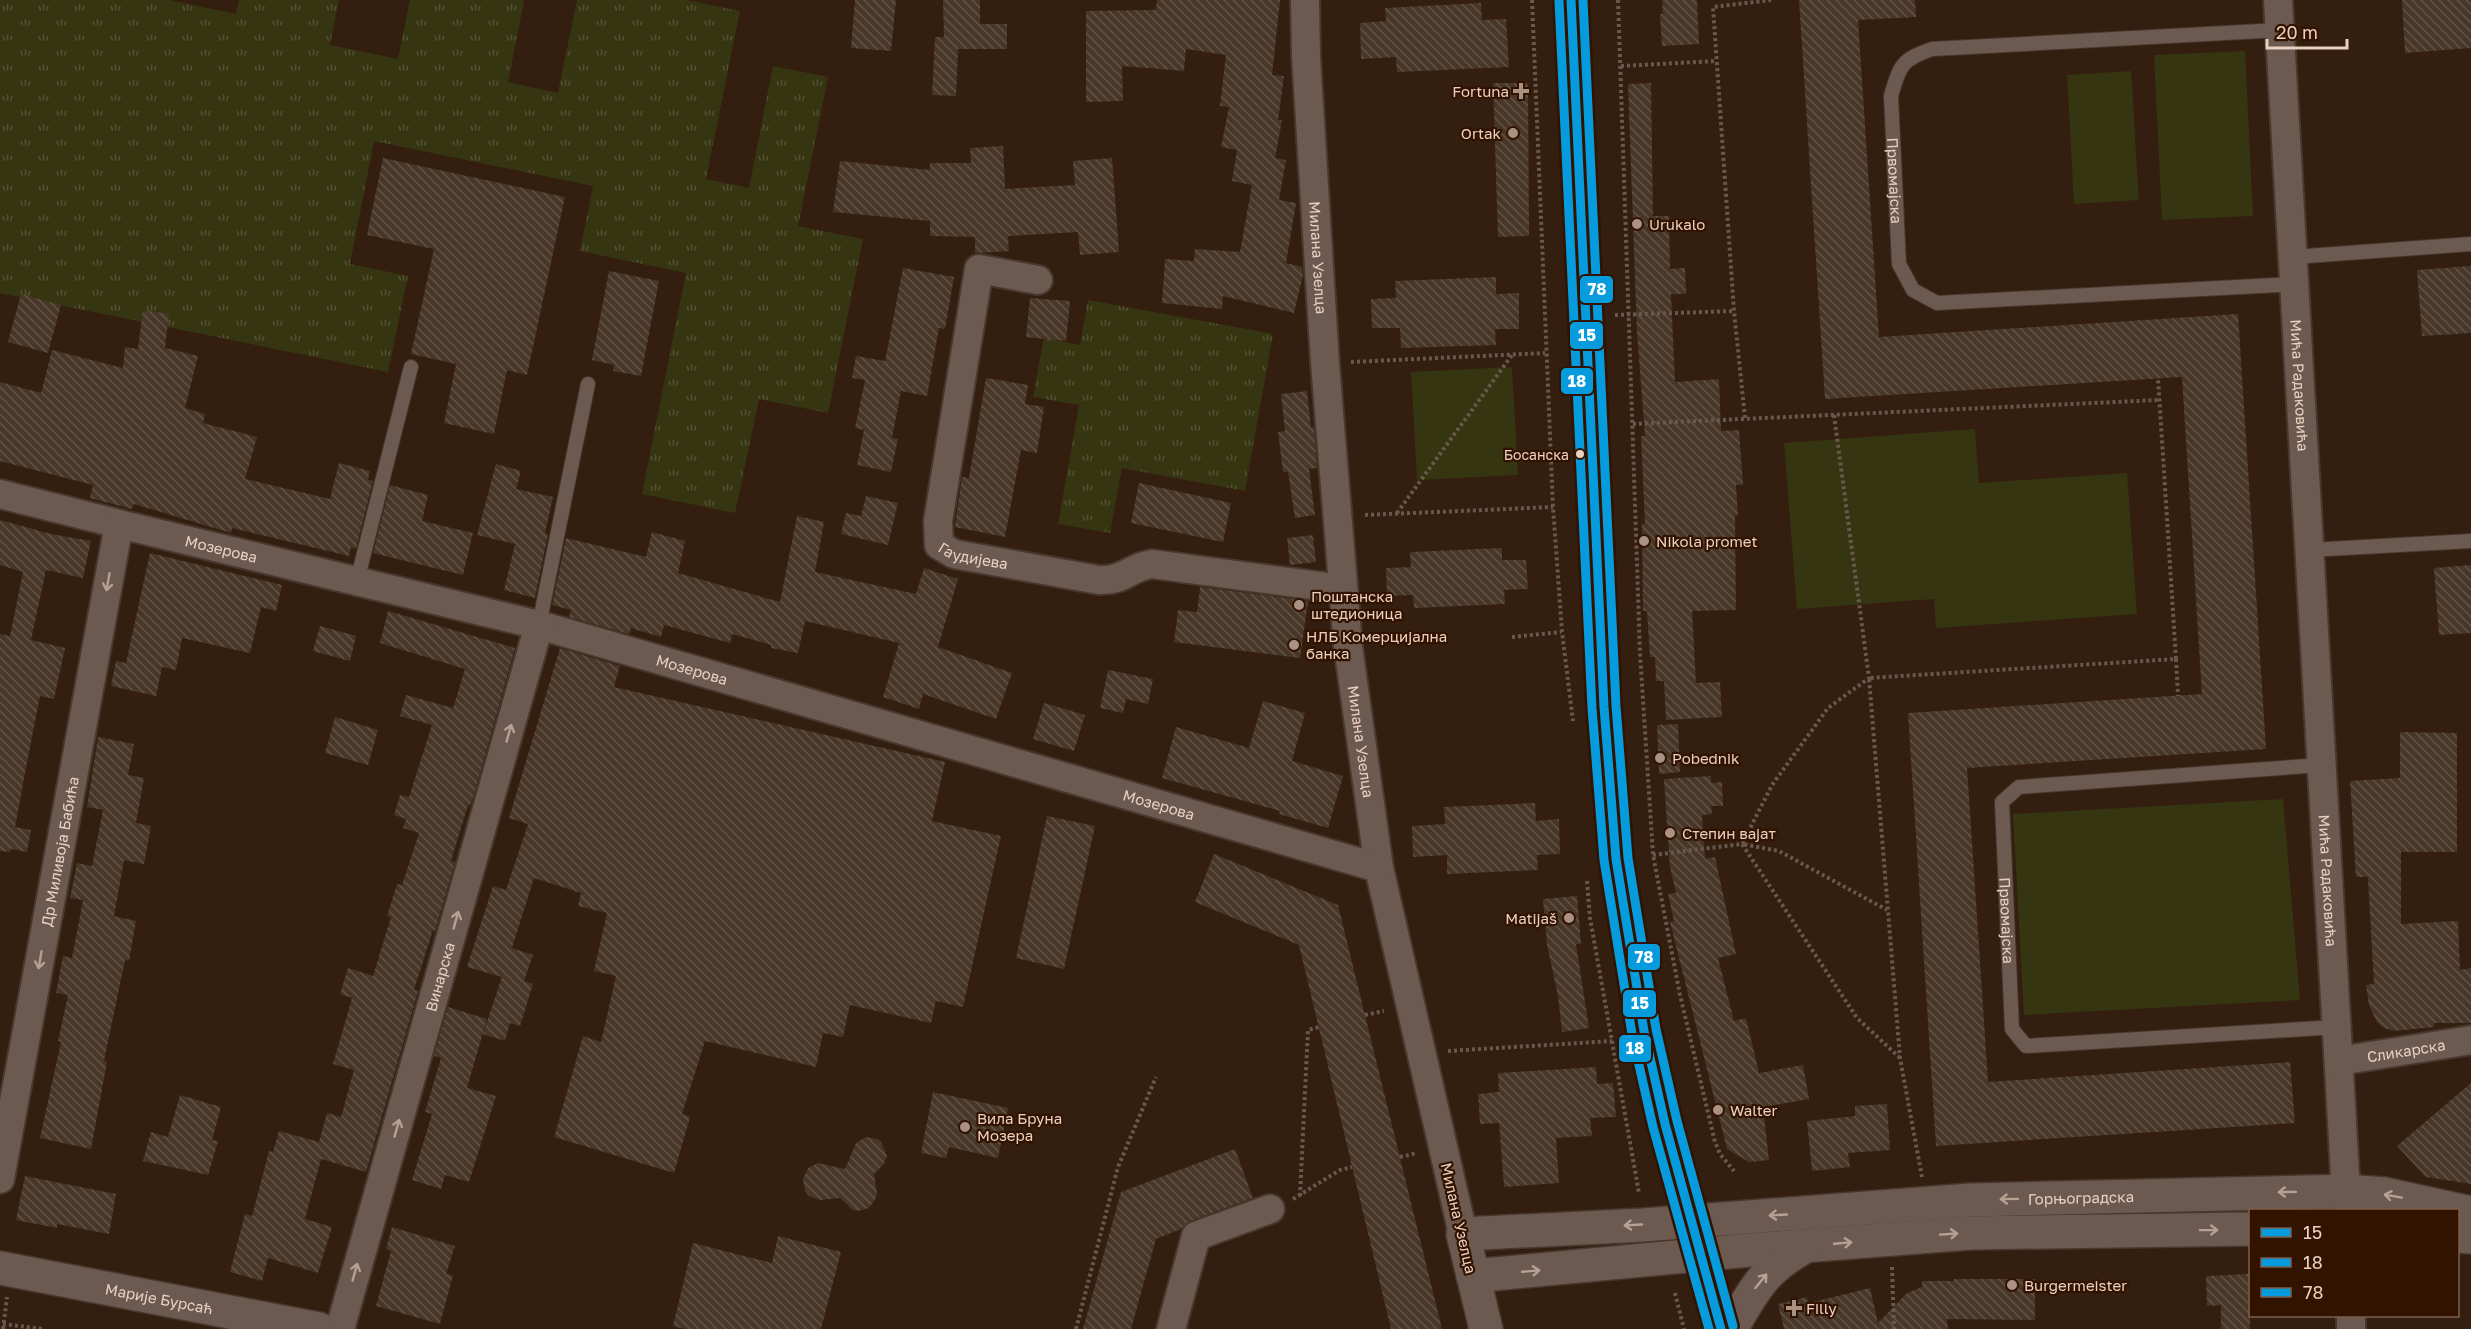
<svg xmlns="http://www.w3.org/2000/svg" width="2471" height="1329" font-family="'Golos Text',sans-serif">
  <defs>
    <pattern id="grass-tufts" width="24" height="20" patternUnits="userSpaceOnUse" patternTransform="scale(1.5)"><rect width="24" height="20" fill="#363512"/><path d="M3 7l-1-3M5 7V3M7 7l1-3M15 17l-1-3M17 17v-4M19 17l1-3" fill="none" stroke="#535133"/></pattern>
    <pattern id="building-back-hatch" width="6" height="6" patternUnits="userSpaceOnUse" patternTransform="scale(1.5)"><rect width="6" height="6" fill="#483728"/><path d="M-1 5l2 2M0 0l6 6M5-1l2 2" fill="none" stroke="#635345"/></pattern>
  </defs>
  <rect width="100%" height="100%" fill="#331e0f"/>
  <g fill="url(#grass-tufts)">
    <polygon points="0,0 169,0 236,14 239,0 339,0 330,45 398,59 410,0 521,0 524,1 508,82 558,93 577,0 686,0 740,11 706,179 749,188 773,66 828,77 798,226 863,239 828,413 759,399 735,513 642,494 686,273 580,251 593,186 374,141 350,264 408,276 388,372 0,293"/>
    <polygon points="1088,300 1273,334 1245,491 1122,468 1110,533 1058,524 1079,405 1033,397 1044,338 1080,345"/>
  </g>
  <g fill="#363512">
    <polygon points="2245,51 2253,216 2162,220 2154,55"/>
    <polygon points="2131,71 2139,200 2074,204 2067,75"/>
    <polygon points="1512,367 1518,475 1417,480 1411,372"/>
    <polygon points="1975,429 1979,483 2127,473 2137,614 1936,628 1934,599 1797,609 1784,443"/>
    <polygon points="2283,799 2300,1000 2024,1015 2013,814"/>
  </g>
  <g fill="url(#building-back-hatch)">
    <polygon points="855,0 896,0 891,51 851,48"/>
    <polygon points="943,0 980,0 980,24 1007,24 1007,49 958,49 956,96 932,95 935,37 944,37"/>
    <polygon points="1157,0 1280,0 1272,75 1284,76 1278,120 1282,120 1275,158 1286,160 1279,200 1296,203 1286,263 1302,267 1303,275 1294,313 1223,296 1222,309 1162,303 1165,259 1194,261 1195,249 1240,252 1252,185 1232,181 1237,150 1221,147 1229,107 1220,106 1226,55 1186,49 1184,71 1122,66 1123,101 1086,102 1086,11 1156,10"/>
    <polygon points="1662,0 1697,0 1699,44 1662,46 1660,14 1663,14"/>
    <polygon points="1799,0 1915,0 1916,17 1858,20 1879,337 2238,314 2266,749 1967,768 1986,1051 1988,1082 2290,1062 2295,1123 1936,1146 1908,713 2202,694 2182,377 1825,399"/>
    <polygon points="2402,0 2471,0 2471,48 2405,53"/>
    <polygon points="1481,3 1482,20 1506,19 1509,67 1397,72 1396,57 1361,59 1360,23 1386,21 1385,8"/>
    <polygon points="1493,83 1528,83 1529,236 1498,237"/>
    <polygon points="1651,83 1653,216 1669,216 1670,269 1685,268 1686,294 1671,294 1675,382 1719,379 1721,431 1739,430 1743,485 1736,485 1738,516 1735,516 1736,610 1692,611 1696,683 1720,682 1722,717 1666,720 1664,681 1656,681 1655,657 1650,657 1647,611 1643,611 1642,524 1645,524 1641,436 1645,436 1637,332 1628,84"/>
    <polygon points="1003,146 1005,189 1075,185 1073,161 1112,158 1119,252 1080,255 1078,232 1008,236 1009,251 975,253 975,237 930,236 930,221 833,212 840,161 930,170 930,163 971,163 970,148"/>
    <polygon points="383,158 565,197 527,375 507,370 494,434 444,423 456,364 411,354 434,249 367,235"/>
    <polygon points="2471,266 2471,333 2422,336 2417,270"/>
    <polygon points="903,268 954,277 945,329 939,328 927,396 901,391 892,438 898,439 891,472 857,465 864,430 855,428 865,380 852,378 856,356 885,361"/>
    <polygon points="609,271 659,281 641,376 613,371 614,365 592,360"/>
    <polygon points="1496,277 1496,294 1519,293 1519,329 1495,329 1496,345 1401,348 1400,328 1372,328 1371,299 1396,298 1395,281"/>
    <polygon points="21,294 61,305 48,353 8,342"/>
    <polygon points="1030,298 1070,301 1066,341 1026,337"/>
    <polygon points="143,310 169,314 165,348 198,356 185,408 205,414 203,423 257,437 245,479 330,499 339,463 370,471 368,480 373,481 356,549 351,547 349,556 232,528 231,533 134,504 132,509 90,498 93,485 0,461 0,382 41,393 52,350 123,368 125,347 138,349"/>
    <polygon points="986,378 1028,385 1025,404 1044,407 1037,453 1021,450 1005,537 955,527 962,477 969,478"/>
    <polygon points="1307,391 1311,428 1314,427 1317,468 1309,469 1315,515 1295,518 1288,472 1283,472 1278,432 1285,431 1281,394"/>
    <polygon points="496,464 521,471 516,489 553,497 545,533 548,534 535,598 504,590 515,544 477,535"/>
    <polygon points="1139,483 1231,503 1223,542 1131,523"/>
    <polygon points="390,485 428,495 422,521 473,533 463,575 373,553"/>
    <polygon points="866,496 898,503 888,545 841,534 846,513 861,516"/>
    <polygon points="797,516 824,522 815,572 916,594 924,568 958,579 938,647 1012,673 996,719 923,694 919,709 883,697 899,643 805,621 798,653 771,648 771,645 732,634 730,643 664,625 661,637 631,628 629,634 569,617 571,610 552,605 566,538 646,557 652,532 685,541 678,573 780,602"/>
    <polygon points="0,520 51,534 91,541 83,578 46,570 31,640 65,648 54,699 40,696 24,778 15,827 31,830 27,852 11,849 10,852 0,851 0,634 10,636 23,572 0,565"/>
    <polygon points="1313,535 1316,562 1290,565 1287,538"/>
    <polygon points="1502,548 1502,560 1526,560 1528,589 1504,590 1505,604 1414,608 1413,595 1387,596 1386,568 1411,567 1410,552"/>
    <polygon points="150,553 282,585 276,611 261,607 250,653 182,638 176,670 162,667 156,696 111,686 116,661 126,663"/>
    <polygon points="2471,565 2471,633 2439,635 2434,568"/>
    <polygon points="1200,587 1308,601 1300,658 1174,642 1178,610 1197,612"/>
    <polygon points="388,611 515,648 474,795 470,806 468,805 451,861 455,862 435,931 433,930 414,990 418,991 366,1172 321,1159 305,1219 332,1227 318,1273 268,1258 262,1281 230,1272 245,1214 252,1216 269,1151 273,1152 279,1131 319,1142 327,1113 341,1117 354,1070 333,1064 352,998 340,994 348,968 373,976 391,917 387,916 397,884 402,885 419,833 403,828 406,819 394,815 400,795 409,797 432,725 400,716 406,695 453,708 465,669 380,643"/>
    <polygon points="320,626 356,636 350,661 313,651"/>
    <polygon points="560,648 620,666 614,687 945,762 932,821 1001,836 963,1007 936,1001 931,1023 850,1005 843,1037 823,1033 816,1067 705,1041 682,1114 690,1117 674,1173 554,1137 583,1036 601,1042 616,976 594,971 607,913 578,906 581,893 534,878 512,948 533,955 524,981 533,984 520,1026 510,1023 505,1041 483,1034 502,977 467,967 493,886 506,890 528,824 509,818"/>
    <polygon points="1108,670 1153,679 1148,704 1126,699 1123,713 1100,708"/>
    <polygon points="1263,701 1305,713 1292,761 1343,776 1328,828 1279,814 1280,811 1162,778 1176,727 1249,748"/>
    <polygon points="1044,703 1085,715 1074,751 1033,739"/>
    <polygon points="335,717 378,730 368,765 325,753"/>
    <polygon points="1678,724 1680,772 1659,774 1657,725"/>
    <polygon points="2400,732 2457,733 2457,852 2401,852 2401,924 2458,921 2460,970 2471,968 2471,1023 2434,1023 2434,1027 2394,1031 2384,1028 2377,1022 2369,1005 2366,985 2374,984 2368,877 2356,877 2350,781 2400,778"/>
    <polygon points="98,737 134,744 128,775 144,778 136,823 151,826 144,864 124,860 114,916 136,921 129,961 125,960 104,1061 107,1062 91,1149 40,1138 61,1042 58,1041 68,995 56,993 63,956 72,958 83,900 70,898 77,863 92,866 103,810 87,807"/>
    <polygon points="1711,776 1711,783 1722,782 1723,806 1711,806 1712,814 1702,815 1705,859 1715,857 1736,954 1718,958 1734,1021 1746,1018 1759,1073 1803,1065 1809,1099 1763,1107 1769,1160 1749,1162 1727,1149 1670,922 1674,921 1668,894 1676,893 1670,867 1664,779"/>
    <polygon points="1535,803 1536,821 1559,819 1560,854 1537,855 1538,870 1447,874 1447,855 1413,857 1412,826 1445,824 1444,807"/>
    <polygon points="1047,816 1095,826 1064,969 1016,958"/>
    <polygon points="1214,854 1338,905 1442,1329 1391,1329 1299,945 1195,902"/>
    <polygon points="1577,896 1581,944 1576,944 1589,1028 1562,1032 1558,996 1547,945 1543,899"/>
    <polygon points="448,1007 487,1019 467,1088 496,1096 469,1182 445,1175 441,1189 412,1180 432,1114 425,1112 441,1058 434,1056"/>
    <polygon points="1596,1067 1597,1084 1613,1083 1616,1117 1590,1118 1592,1136 1556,1138 1559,1183 1504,1187 1499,1123 1480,1124 1478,1094 1499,1092 1498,1073"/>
    <polygon points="2471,1083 2471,1184 2426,1177 2397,1146"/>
    <polygon points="933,1092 1008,1108 998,1158 949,1147 946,1158 921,1153"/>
    <polygon points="180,1095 221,1107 212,1140 218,1141 208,1175 143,1161 151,1132 168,1137"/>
    <polygon points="1887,1104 1890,1150 1848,1153 1850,1167 1812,1171 1807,1121 1855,1116 1855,1106"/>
    <polygon points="866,1137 877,1139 881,1142 887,1156 883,1165 874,1174 877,1193 876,1198 869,1208 858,1211 853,1210 840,1198 820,1200 809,1196 805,1191 803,1179 808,1168 818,1163 845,1169 856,1143"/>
    <polygon points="1235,1149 1253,1198 1190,1221 1181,1229 1156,1239 1131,1329 1083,1329 1121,1192"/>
    <polygon points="25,1176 116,1194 109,1234 57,1224 57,1228 16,1220"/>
    <polygon points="392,1227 455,1246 446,1274 453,1275 440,1324 376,1306 391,1251 386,1249"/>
    <polygon points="778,1236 841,1252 821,1329 685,1329 673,1326 693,1243 772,1263"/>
    <polygon points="2250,1274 2250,1329 2221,1329 2221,1305 2207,1306 2206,1276"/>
    <polygon points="1954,1279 2035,1279 2035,1320 1947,1319 1948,1329 1784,1329 1778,1304 1807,1297 1809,1303 1870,1288 1878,1323 1907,1293 1922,1287 1922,1281 1954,1281"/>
  </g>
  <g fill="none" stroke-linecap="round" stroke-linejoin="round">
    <g stroke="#48372d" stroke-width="16">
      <g id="lane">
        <path id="s1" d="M2280 30 1932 49C1901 60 1900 65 1891 96L1899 264 1913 290 1937 303 2295 284"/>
        <polyline points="2293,257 2471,244"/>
        <polyline points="2309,550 2471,541"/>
        <polyline points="357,581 411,367"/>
        <polyline points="539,625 588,384"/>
        <path id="s2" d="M2321 765 2019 787 2002 802 2012 1029 2026 1046 2337 1027"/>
      </g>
    </g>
    <g stroke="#48372d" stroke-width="32">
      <g id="street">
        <path id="s3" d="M1305 0 1306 56 1325 363 1348 646 1379 868 1463 1234"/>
        <path id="s4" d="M2278 0 2347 1210"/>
        <path id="s5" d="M1038 280 979 269 938 521 939 545 954 554 1099 580C1125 581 1130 567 1152 564L1342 589"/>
        <path id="s6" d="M0 494 119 524 539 625 1379 868"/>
        <path id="s7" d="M2339 1061 2471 1040"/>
        <path id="s8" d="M0 1179 119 524"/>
        <polyline points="2351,1316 2351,1329"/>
        <path id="s9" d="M340 1329 539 625"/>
        <polyline points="1171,1329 1196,1236 1270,1209"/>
      </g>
    </g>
    <g stroke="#48372d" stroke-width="36">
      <g id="secondary">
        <polyline points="1571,0 1604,707 1616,859 1644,1031 1665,1124 1721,1329"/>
        <polyline points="2458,1236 2471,1237"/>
        <path id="s10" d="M0 1268 319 1329"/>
        <polyline points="1473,1276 1750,1250 1971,1233 2250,1229"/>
        <path id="s11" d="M1486 1329 1463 1234 1643 1225 1971 1200 2269 1193 2346 1191 2385 1194 2471 1213"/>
        <path d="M1731 1329C1754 1290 1763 1270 1804 1247"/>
      </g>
    </g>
    <g stroke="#68584d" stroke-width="4" stroke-dasharray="3 3" stroke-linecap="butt">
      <polyline points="1532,0 1553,507 1562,632 1573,721"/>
      <polyline points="1618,0 1640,653 1653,855 1680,995 1715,1142 1720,1154 1734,1171"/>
      <polyline points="1621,66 1716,61"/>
      <polyline points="1615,315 1734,311"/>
      <polyline points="1351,362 1545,353"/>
      <polyline points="1834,415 1869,678 1828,708 1772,785 1742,844 1779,851 1887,910"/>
      <polyline points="1745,418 1734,311 1713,7 1771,0"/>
      <polyline points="1633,424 2159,400"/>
      <polyline points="1397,513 1512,355"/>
      <polyline points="1365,515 1553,507"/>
      <polyline points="1512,637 1561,632"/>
      <polyline points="2176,659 2178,696"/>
      <polyline points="1653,855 1742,844 1857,1018 1900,1058"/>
      <polyline points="1587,881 1590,918 1639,1193"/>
      <polyline points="1365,1015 1384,1011"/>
      <polyline points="1448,1051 1612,1041"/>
      <polyline points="1400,1157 1417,1153"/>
      <polyline points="1922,1177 1900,1058 1869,678 2176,659 2158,378"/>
      <polyline points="1300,1196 1308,1030 1319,1027"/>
      <polyline points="1293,1199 1340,1170 1352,1167"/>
      <polyline points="1892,1267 1894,1329"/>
      <polyline points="1675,1293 1684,1329"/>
      <polyline points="3,1324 43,1329"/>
      <polyline points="3,1329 7,1297"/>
      <polyline points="1076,1329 1118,1167 1156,1077"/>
    </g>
    <use href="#lane" stroke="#6c5a50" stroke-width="14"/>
    <use href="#street" stroke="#6c5a50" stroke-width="28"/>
    <use href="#secondary" stroke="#6c5a50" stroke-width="33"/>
    <g stroke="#321300" stroke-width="14">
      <polyline id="bus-1" points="1571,0 1604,707 1616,859 1644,1031 1665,1124 1721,1329"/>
    </g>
    <g stroke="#321300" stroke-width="14">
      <polyline id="bus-2" points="1559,1 1592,708 1604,860 1632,1034 1653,1127 1709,1329"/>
    </g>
    <g stroke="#321300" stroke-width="14">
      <polyline id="bus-3" points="1583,0 1616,706 1628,858 1656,1029 1677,1121 1733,1326"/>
    </g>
    <use href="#bus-1" stroke="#069bdc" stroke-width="9"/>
    <use href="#bus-2" stroke="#069bdc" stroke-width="9"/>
    <use href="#bus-3" stroke="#069bdc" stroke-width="9"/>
  </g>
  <defs><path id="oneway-shaft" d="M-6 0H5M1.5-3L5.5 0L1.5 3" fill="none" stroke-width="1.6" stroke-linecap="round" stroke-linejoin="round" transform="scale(1.5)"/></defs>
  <g stroke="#b8a193">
    <use href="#oneway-shaft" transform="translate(108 582) rotate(100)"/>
    <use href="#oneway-shaft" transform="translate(509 733) rotate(-74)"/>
    <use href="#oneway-shaft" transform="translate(456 920) rotate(-74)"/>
    <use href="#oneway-shaft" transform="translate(40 960) rotate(100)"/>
    <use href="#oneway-shaft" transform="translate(397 1128) rotate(-74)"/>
    <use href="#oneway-shaft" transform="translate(2287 1192) rotate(179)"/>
    <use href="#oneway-shaft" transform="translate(2393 1196) rotate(-170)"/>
    <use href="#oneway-shaft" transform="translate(2009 1199) rotate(179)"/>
    <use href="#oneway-shaft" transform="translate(1778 1215) rotate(177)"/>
    <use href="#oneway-shaft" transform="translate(1633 1225) rotate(177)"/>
    <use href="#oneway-shaft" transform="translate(2209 1230) rotate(-1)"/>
    <use href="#oneway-shaft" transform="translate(1949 1234) rotate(-4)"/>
    <use href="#oneway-shaft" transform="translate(1843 1243) rotate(-5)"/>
    <use href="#oneway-shaft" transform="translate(1531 1271) rotate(-5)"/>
    <use href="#oneway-shaft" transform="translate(355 1272) rotate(-74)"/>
    <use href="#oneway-shaft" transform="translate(1761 1281) rotate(-51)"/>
  </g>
  <g fill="#aa9282" stroke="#321300" stroke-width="2">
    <path d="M1518 82h6v6h6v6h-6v6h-6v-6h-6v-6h6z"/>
    <circle cx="1513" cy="133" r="6"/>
    <circle cx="1637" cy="224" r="6"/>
    <circle cx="1644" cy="541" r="6"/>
    <circle cx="1299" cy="605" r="6"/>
    <circle cx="1294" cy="645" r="6"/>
    <circle cx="1660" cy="758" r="6"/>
    <circle cx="1670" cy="833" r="6"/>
    <circle cx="1569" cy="918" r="6"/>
    <circle cx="1718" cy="1110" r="6"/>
    <circle cx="965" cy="1127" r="6"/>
    <circle cx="2012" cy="1285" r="6"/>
    <path d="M1791 1299h6v6h6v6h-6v6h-6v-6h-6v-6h6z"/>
  </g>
  <circle fill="#ead0c0" stroke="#321300" stroke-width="2" cx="1580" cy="454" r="5"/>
  <g text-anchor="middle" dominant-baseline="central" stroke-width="4.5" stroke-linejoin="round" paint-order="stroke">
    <g font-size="14" fill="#ead0c0" stroke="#321300" text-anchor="end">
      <text x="1569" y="454">Босанска</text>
    </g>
    <g font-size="15" fill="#ead0c0" stroke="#321300" text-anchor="start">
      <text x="1509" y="91" text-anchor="end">Fortuna</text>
      <text x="1501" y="133" text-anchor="end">Ortak</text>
      <text x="1649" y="224">Urukalo</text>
      <text x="1656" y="541">Nikola promet</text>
      <text x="1311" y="596">Поштанска<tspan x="1311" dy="17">штедионица</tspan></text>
      <text x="1306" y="636">НЛБ Комерцијална<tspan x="1306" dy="17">банка</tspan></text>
      <text x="1672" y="758">Pobednik</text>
      <text x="1682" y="833">Степин вајат</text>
      <text x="1557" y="918" text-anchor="end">Matijaš</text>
      <text x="1730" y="1110">Walter</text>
      <text x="977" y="1118">Вила Бруна<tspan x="977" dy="17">Мозера</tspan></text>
      <text x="2024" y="1285">Burgermeister</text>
      <text x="1806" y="1308">Filly</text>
    </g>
    <g font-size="15" fill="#ead0c0" stroke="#321300">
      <text stroke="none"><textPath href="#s1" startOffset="500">Првомајска</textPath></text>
      <text stroke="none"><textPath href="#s3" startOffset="258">Милана Узелца</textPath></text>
      <text stroke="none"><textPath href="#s4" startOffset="386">Мића Радаковића</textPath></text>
      <text stroke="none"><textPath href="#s6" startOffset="228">Мозерова</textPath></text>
      <text stroke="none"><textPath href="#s5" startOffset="376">Гаудијева</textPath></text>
      <text stroke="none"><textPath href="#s6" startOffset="714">Мозерова</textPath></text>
      <text stroke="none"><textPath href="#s3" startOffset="744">Милана Узелца</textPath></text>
      <text stroke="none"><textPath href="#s6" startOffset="1200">Мозерова</textPath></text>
      <text stroke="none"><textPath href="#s8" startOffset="333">Др Миливоја Бабића</textPath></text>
      <text stroke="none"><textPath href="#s4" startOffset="882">Мића Радаковића</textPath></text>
      <text stroke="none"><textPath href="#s2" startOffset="444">Првомајска</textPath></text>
      <text stroke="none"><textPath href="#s9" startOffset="366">Винарска</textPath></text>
      <text stroke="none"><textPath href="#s7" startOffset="68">Сликарска</textPath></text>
      <text stroke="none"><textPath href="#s11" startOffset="717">Горњоградска</textPath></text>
      <text transform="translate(1459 1218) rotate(77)">Милана Узелца</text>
      <text stroke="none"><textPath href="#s10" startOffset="162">Марије Бурсаћ</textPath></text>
    </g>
  </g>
  <g stroke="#321300" stroke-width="2">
    <rect x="1579" y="275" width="35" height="29" rx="6" fill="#069bdc"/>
    <rect x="1569" y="321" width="35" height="29" rx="6" fill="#069bdc"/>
    <rect x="1560" y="367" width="34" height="28" rx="6" fill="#069bdc"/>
    <rect x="1627" y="943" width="34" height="28" rx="6" fill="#069bdc"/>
    <rect x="1622" y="989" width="35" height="29" rx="6" fill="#069bdc"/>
    <rect x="1618" y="1034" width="34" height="29" rx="6" fill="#069bdc"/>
  </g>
  <g font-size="16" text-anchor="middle" font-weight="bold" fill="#fff">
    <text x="1597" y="295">78</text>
    <text x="1587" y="341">15</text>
    <text x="1577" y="387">18</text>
    <text x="1644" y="963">78</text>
    <text x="1640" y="1009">15</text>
    <text x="1635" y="1054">18</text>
  </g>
  <rect x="2249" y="1209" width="210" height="108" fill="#321300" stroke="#7c5f4d" stroke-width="1.5"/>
  <rect x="2261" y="1228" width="30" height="9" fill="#069bdc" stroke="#7c5f4d" stroke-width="1.5"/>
  <text x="2303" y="1239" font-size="18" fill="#ead0c0">15</text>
  <rect x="2261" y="1258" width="30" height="9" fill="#069bdc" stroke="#7c5f4d" stroke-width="1.5"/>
  <text x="2303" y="1269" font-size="18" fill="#ead0c0">18</text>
  <rect x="2261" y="1288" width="30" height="9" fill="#069bdc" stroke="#7c5f4d" stroke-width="1.5"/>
  <text x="2303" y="1299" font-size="18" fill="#ead0c0">78</text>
  <path d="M2267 39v9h80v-9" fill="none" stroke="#ead0c0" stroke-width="3"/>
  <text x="2276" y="39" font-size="18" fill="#ead0c0" stroke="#321300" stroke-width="4.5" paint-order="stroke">20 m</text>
</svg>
